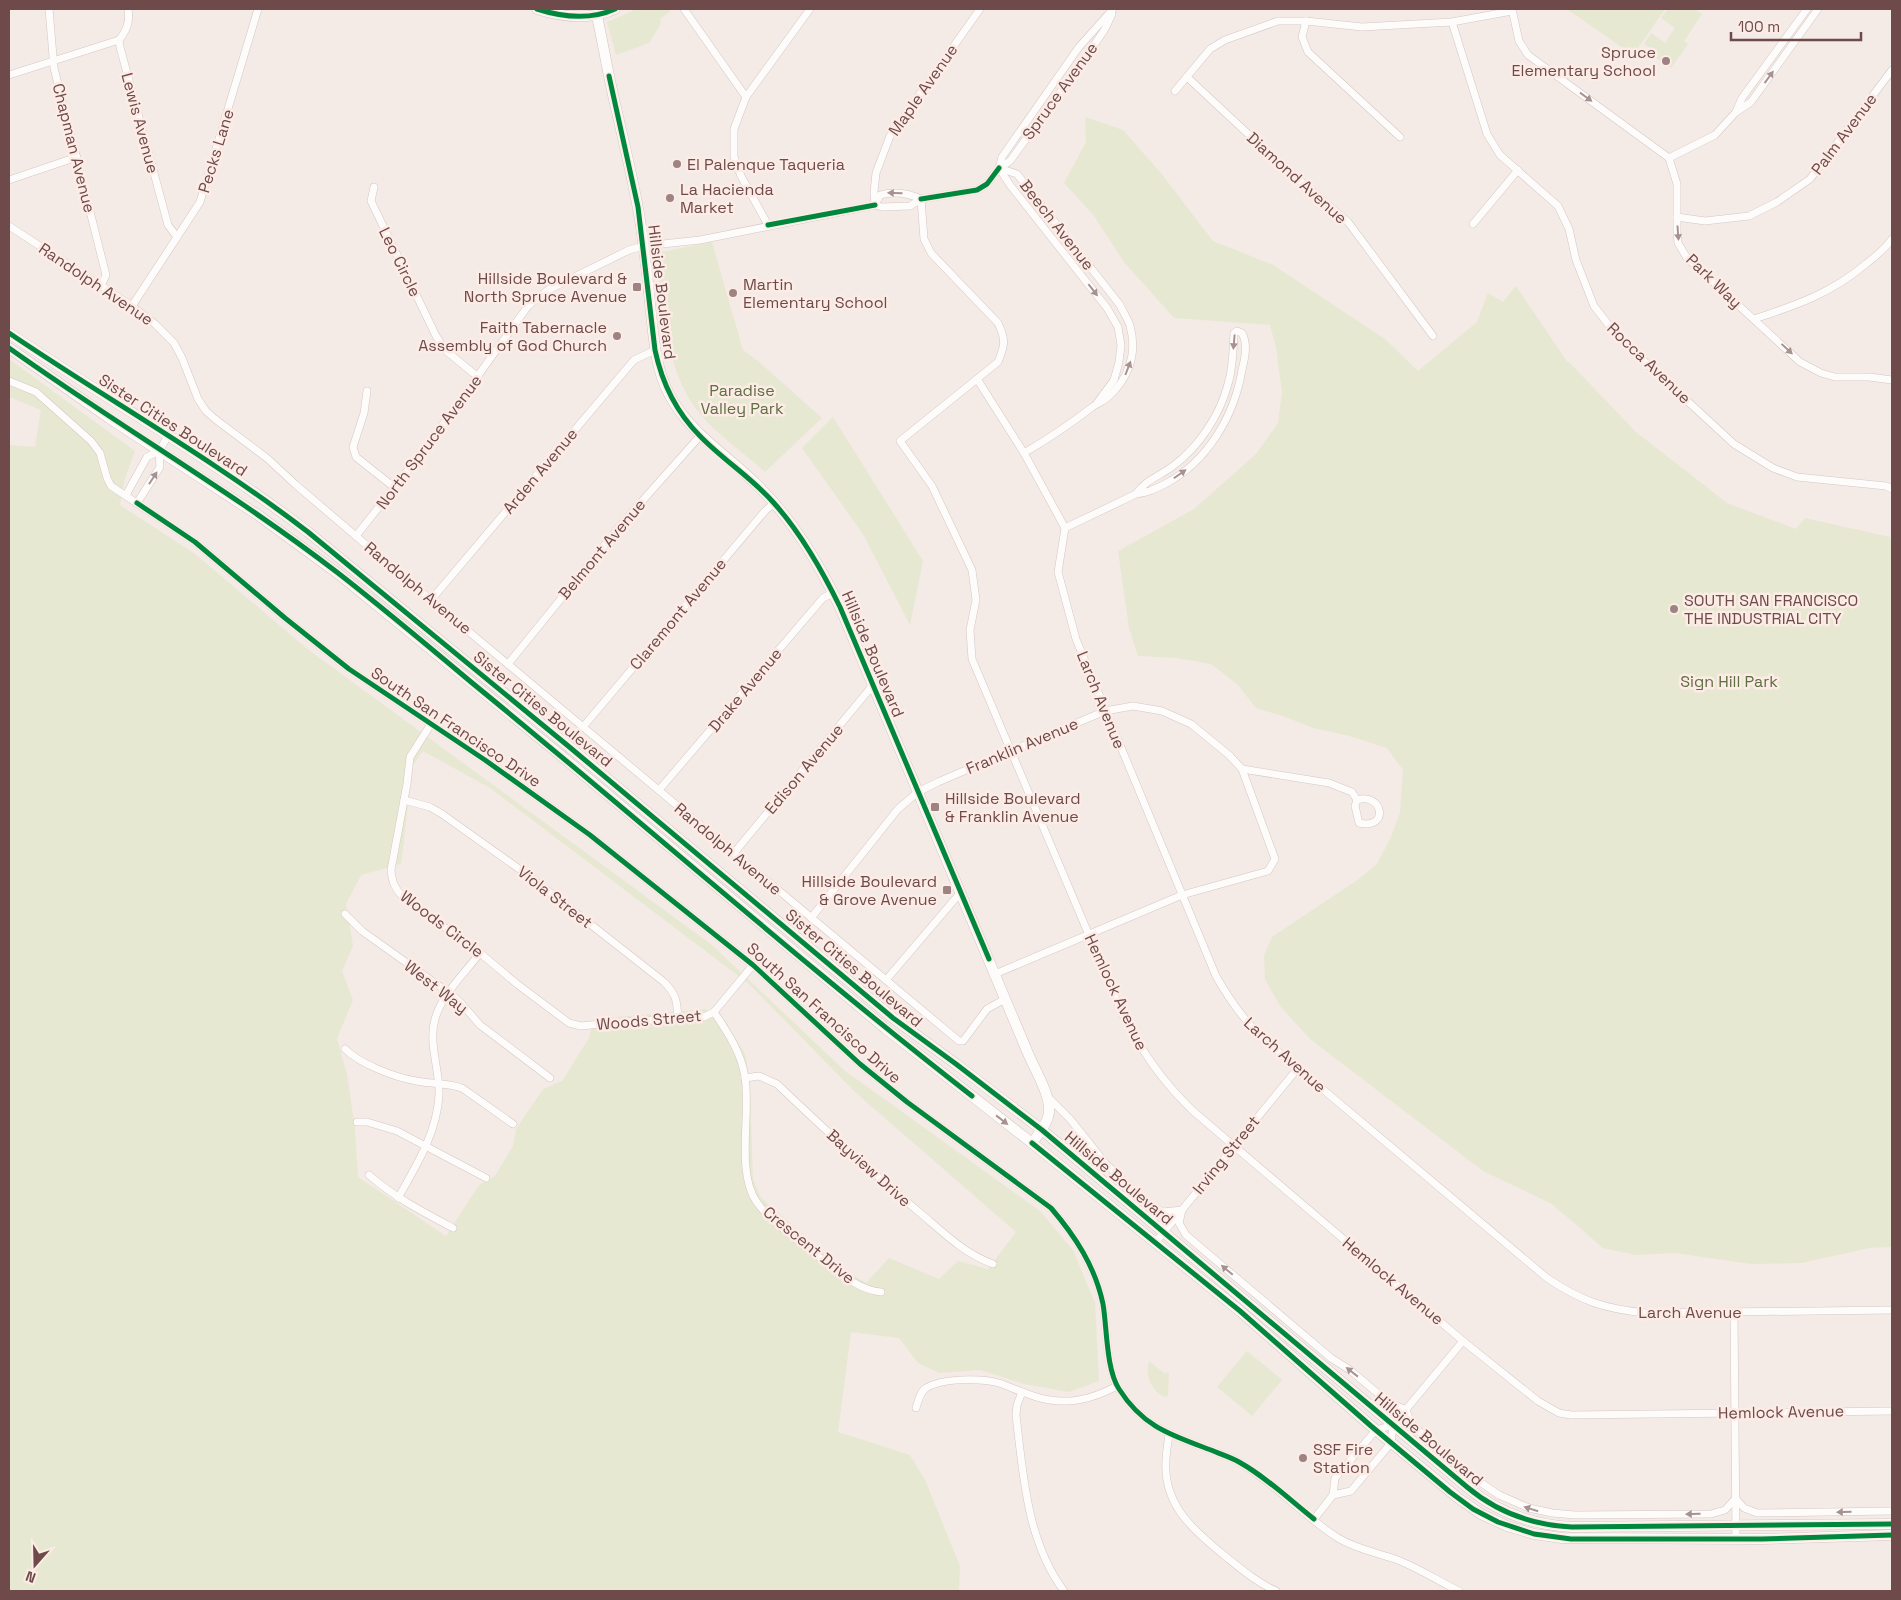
<svg xmlns="http://www.w3.org/2000/svg" width="1901" height="1600" font-family="'Space Grotesk',sans-serif">
  <rect width="100%" height="100%" fill="#f4eae6"/>
  <g fill="#e7e8d2" fill-rule="evenodd">
    <polygon points="637,9 668,9 670,11 660,19 661,23 649,43 616,55 607,22"/>
    <polygon points="1567,9 1665,9 1633,55"/>
    <polygon points="1668,9 1695,9 1702,14 1684,41 1688,44 1671,68 1652,55 1655,51 1644,44 1651,33 1665,43 1675,28 1661,18"/>
    <polygon points="1085,117 1123,130 1160,172 1213,241 1273,265 1385,339 1418,371 1477,322 1488,293 1503,302 1516,286 1568,363 1568,361 1636,432 1727,503 1796,529 1805,518 1890,537 1892,547 1892,1247 1870,1248 1801,1263 1751,1264 1675,1253 1635,1255 1603,1248 1552,1204 1483,1171 1310,1039 1280,1006 1265,979 1264,955 1272,937 1356,881 1377,864 1391,837 1400,813 1403,770 1387,748 1346,735 1313,728 1283,716 1256,708 1238,685 1211,664 1176,658 1138,656 1129,628 1118,551 1194,509 1256,454 1278,423 1282,393 1276,347 1270,325 1174,318 1124,262 1094,216 1064,183 1086,142"/>
    <path d="M712 242 743 350 758 361 822 418 765 472C746 455 725 440 707 422 664 377 663 310 657 253Z"/>
    <path d="M9 359 135 451 125 478 120 505 195 554 310 651 712 945 844 1070 1040 1211 1073 1250 1095 1303 1099 1381 1069 1392 1024 1384 980 1370 939 1373 918 1363 899 1338 851 1332 838 1432 910 1455 925 1480 960 1566 959 1591H9V445L35 447 41 410 9 397ZM423 751 490 788 749 984 856 1093 1016 1232 988 1269 958 1261 939 1279 889 1258 866 1283 844 1270 761 1198 753 1179 750 1090 746 1056 724 1019 705 1009 594 1019 589 1038 562 1081 543 1089 516 1129 513 1146 495 1176 479 1185 446 1236 358 1177 355 1129 347 1074 337 1039 353 1000 342 971 353 946 346 904 361 875 401 864 413 765Z"/>
    <polygon points="833,417 923,561 910,625 863,534 802,448"/>
    <polygon points="1247,1351 1282,1380 1252,1416 1217,1387"/>
    <path d="M1149 1361 1165 1374 1167 1372 1169 1373 1168 1396 1164 1397C1151 1390 1145 1375 1149 1361Z"/>
  </g>
  <g fill="none" stroke-linecap="round" stroke-linejoin="round">
    <g stroke="#d4c7c5" stroke-width="8">
      <g id="street">
        <polyline points="49,9 54,68 106,275 101,286"/>
        <path d="M128 9C130 22 127 30 119 40L120 47 168 225 177 237"/>
        <polyline points="684,9 746,97"/>
        <polyline points="1512,9 1519,41 1528,55 1669,158 1677,184 1677,233 1678,243 1687,258 1800,362 1821,373 1835,377 1869,377 1892,380"/>
        <polyline points="1306,21 1302,37 1308,52 1400,137"/>
        <polyline points="1452,22 1487,134 1500,155 1558,206 1569,229 1576,260 1594,306 1618,337 1734,444 1773,468 1797,477 1886,486 1892,489"/>
        <polyline points="9,75 119,40"/>
        <polyline points="1187,77 1275,159 1348,222 1433,336"/>
        <polyline points="1175,91 1210,49 1225,40 1278,21 1306,21 1362,27 1452,22 1512,11"/>
        <polyline points="1736,112 1742,98 1807,9"/>
        <polyline points="1669,158 1715,135 1736,112 1751,102 1818,9"/>
        <path d="M999 168 1017 174 1120 305C1123 312 1128 319 1130 326 1138 354 1128 380 1107 398 1102 402 1096 404 1091 408 1069 425 1048 439 1024 453"/>
        <polyline points="999,168 1010,185 1107,308 1118,327 1121,345 1119,362 1114,380 1097,403"/>
        <polyline points="999,168 1010,161 1088,54 1105,29 1112,14"/>
        <polyline points="9,180 77,157"/>
        <polyline points="374,187 371,201 436,336 445,350 478,377"/>
        <path d="M921 199 924 239 931 253 998 323C1006 340 1005 345 998 362L900 441 932 486 972 570 976 600 970 630 972 659 1122 1013C1142 1052 1162 1081 1193 1111L1463 1341 1538 1401 1559 1413 1571 1415 1892 1411"/>
        <polyline points="875,205 874,192 876,173 890,136 980,9"/>
        <path d="M875 205 880 195C894 191 908 193 921 199"/>
        <polyline points="1677,217 1705,221 1749,216 1777,202 1810,179 1892,70"/>
        <polyline points="1473,224 1518,170"/>
        <polyline points="768,225 741,176 734,157 734,129 746,97 810,9"/>
        <polyline points="9,226 132,306 155,324 174,343 182,358 198,399 206,411 215,419 268,459 296,485 431,600 959,1041 963,1041 987,1009 1005,999"/>
        <polyline points="132,306 200,202 258,9"/>
        <path d="M1754 319C1797 305 1832 293 1867 263 1876 256 1885 249 1892 239"/>
        <path d="M977 379 1024 453 1065 528 1058 572 1076 639 1216 976C1230 1001 1243 1019 1263 1039L1547 1278C1581 1301 1605 1309 1646 1313L1892 1310"/>
        <path d="M9 381 36 392 91 441 100 453 107 478 111 486 195 542 285 618 349 669 485 760 590 835 753 965 860 1064 907 1102 1051 1208C1075 1236 1095 1266 1103 1304 1107 1327 1106 1369 1119 1389 1143 1427 1171 1435 1211 1450 1220 1454 1230 1457 1239 1462 1275 1483 1303 1516 1338 1538 1356 1549 1375 1552 1395 1559 1417 1567 1438 1581 1459 1591"/>
        <polyline points="367,391 364,413 353,447 356,457 395,488"/>
        <polyline points="126,495 147,457 159,451 168,436"/>
        <polyline points="137,503 160,467 159,451"/>
        <path d="M1065 528 1136 494C1147 493 1155 489 1165 484 1207 462 1234 417 1242 370 1245 358 1248 344 1242 333L1237 331 1234 333C1233 350 1233 368 1228 384 1220 415 1199 447 1173 466 1160 476 1145 480 1136 494"/>
        <polyline points="356,536 431,441 528,306 548,290 629,250 644,246 700,240 875,205 882,207 910,206 921,199 977,190 987,184 999,168 1002,157 1079,47 1113,9"/>
        <polyline points="431,600 634,360 655,350"/>
        <polyline points="508,664 620,526 700,436"/>
        <path d="M431 724 410 757 407 784 391 870C392 882 395 889 403 897L480 953 517 984 569 1023 581 1026 621 1022 704 1017 714 1012 753 965"/>
        <polyline points="583,727 765,511 774,503"/>
        <polyline points="659,790 823,598 833,593"/>
        <path d="M404 800 430 807 442 814 529 876 664 982C677 995 677 1002 678 1019"/>
        <polyline points="734,853 873,685"/>
        <polyline points="345,914 362,931 449,993 461,1003 480,1025 550,1078"/>
        <path d="M811 918 898 809 918 792 938 782 1105 711 1133 706 1162 711 1191 724 1229 755 1242 769 1329 783 1352 792 1357 800 1355 806 1359 823C1390 830 1383 792 1357 800"/>
        <polyline points="995,974 1182,895 1268,871 1275,859 1242,769"/>
        <polyline points="886,980 961,892"/>
        <path d="M714 1012C728 1033 741 1052 745 1077 751 1113 736 1171 756 1201 769 1221 800 1242 819 1257 837 1271 858 1290 881 1292"/>
        <path d="M345 1049C360 1064 394 1077 416 1081 431 1084 447 1083 462 1088L513 1124"/>
        <path d="M745 1078 759 1076 777 1084C823 1128 870 1171 919 1212 943 1232 963 1253 993 1264"/>
        <polyline points="1048,1097 1070,1119 1106,1164 1149,1205 1163,1212 1182,1210"/>
        <polyline points="357,1122 367,1122 397,1131 486,1178"/>
        <path d="M369 1175C394 1197 423 1212 453 1228"/>
        <path d="M398 1198C416 1166 437 1133 439 1095 440 1070 428 1044 435 1019 442 994 465 973 480 953"/>
        <polyline points="1182,1210 1179,1223 1186,1235 1331,1358 1350,1370 1388,1402 1406,1410"/>
        <polyline points="1155,1243 1298,1068"/>
        <polyline points="1734,1312 1736,1539"/>
        <path d="M1022 1392 1017 1405 1016 1415C1023 1474 1027 1542 1064 1591"/>
        <path d="M916 1408C918 1401 920 1392 926 1388 942 1378 981 1378 999 1383 1019 1390 1039 1401 1062 1401 1082 1402 1100 1395 1117 1386"/>
        <polyline points="1406,1410 1410,1421 1420,1432 1480,1482 1499,1495 1529,1508 1552,1513 1575,1515 1711,1514 1725,1510 1736,1498"/>
        <polyline points="1393,1425 1463,1341"/>
        <path d="M1169 1434C1168 1443 1166 1452 1166 1461 1163 1505 1194 1531 1225 1556 1241 1569 1256 1582 1276 1591"/>
        <polyline points="1333,1495 1351,1491 1391,1443 1393,1425"/>
        <polyline points="1736,1499 1744,1508 1757,1513 1892,1511"/>
        <polyline points="1314,1519 1333,1495 1335,1478 1376,1430 1393,1425"/>
      </g>
    </g>
    <g stroke="#d3c6c3" stroke-width="11">
      <g id="secondary">
        <path d="M537 9C562 17 591 20 615 9"/>
        <path d="M597 16C604 48 609 80 617 112 625 148 634 183 640 220 645 251 648 282 651 313 654 341 656 369 669 394 690 434 725 453 755 483 792 518 818 562 840 607L1027 1051C1034 1069 1054 1099 1048 1117 1045 1127 1038 1135 1032 1143"/>
        <path d="M9 333C108 400 213 459 308 532L567 745 893 1018 956 1064 1042 1130 1467 1487C1498 1513 1532 1525 1572 1527L1892 1524"/>
        <polyline points="9,348 109,418 258,515 340,575 559,754 885,1028 1032,1143 1240,1311 1371,1426 1458,1498 1481,1514 1507,1526 1534,1534 1562,1538 1762,1539 1892,1535"/>
      </g>
    </g>
    <use href="#street" stroke="#fdfcfb" stroke-width="7"/>
    <use href="#secondary" stroke="#fdfcfb" stroke-width="10"/>
    <g stroke="#fdece6" stroke-width="8">
      <g id="cycleway">
        <path d="M537 9C562 17 591 20 615 9"/>
        <path d="M609 76 638 207 655 350C662 383 676 412 700 436 723 460 751 477 773 502 801 533 822 570 840 607L989 959"/>
        <polyline points="921,199 977,190 987,184 999,168"/>
        <polyline points="768,225 875,205"/>
        <path d="M9 333C108 400 213 459 308 532L567 745 893 1018 956 1064 1042 1130 1467 1487C1498 1513 1532 1525 1572 1527L1892 1524"/>
        <path d="M9 348C117 425 233 492 338 573 383 608 427 645 471 682 639 819 801 963 972 1096"/>
        <path d="M137 503 195 542 285 618 349 669 485 760 590 835 753 965 860 1064 907 1102 1051 1208C1075 1236 1095 1266 1103 1304 1107 1327 1106 1369 1119 1389 1143 1427 1171 1435 1211 1450 1220 1454 1230 1457 1239 1462 1266 1477 1290 1500 1314 1519"/>
        <polyline points="1032,1143 1240,1311 1371,1426 1450,1492 1473,1509 1498,1522 1534,1534 1571,1539 1762,1539 1892,1535"/>
      </g>
    </g>
    <use href="#cycleway" stroke="#00873e" stroke-width="5"/>
  </g>
  <defs><path id="oneway-solid" d="M-6-.8H1V-3.2L6.5 0L1 3.2V.8H-6Z" transform="scale(1.25)"/></defs>
  <g fill="#a79291">
    <use href="#oneway-solid" transform="translate(1769 77) rotate(-54)"/>
    <use href="#oneway-solid" transform="translate(1586 97) rotate(36)"/>
    <use href="#oneway-solid" transform="translate(895 193) rotate(-178)"/>
    <use href="#oneway-solid" transform="translate(1678 233) rotate(86)"/>
    <use href="#oneway-solid" transform="translate(1093 290) rotate(52)"/>
    <use href="#oneway-solid" transform="translate(1234 342) rotate(95)"/>
    <use href="#oneway-solid" transform="translate(1787 349) rotate(43)"/>
    <use href="#oneway-solid" transform="translate(1128 368) rotate(-69)"/>
    <use href="#oneway-solid" transform="translate(1180 474) rotate(-35)"/>
    <use href="#oneway-solid" transform="translate(153 478) rotate(-57)"/>
    <use href="#oneway-solid" transform="translate(1002 1120) rotate(38)"/>
    <use href="#oneway-solid" transform="translate(1227 1270) rotate(-140)"/>
    <use href="#oneway-solid" transform="translate(1352 1372) rotate(-142)"/>
    <use href="#oneway-solid" transform="translate(1531 1509) rotate(-163)"/>
    <use href="#oneway-solid" transform="translate(1844 1512) rotate(179)"/>
    <use href="#oneway-solid" transform="translate(1693 1514) rotate(179)"/>
  </g>
  <g fill="#9d8381" stroke="#fdece6" stroke-width="2">
    <circle cx="1666" cy="61" r="5"/>
    <circle cx="677" cy="164" r="5"/>
    <circle cx="670" cy="198" r="5"/>
    <rect x="632" y="282" width="10" height="10" rx="2.5"/>
    <circle cx="733" cy="293" r="5"/>
    <circle cx="617" cy="336" r="5"/>
    <circle cx="1674" cy="609" r="5"/>
    <rect x="930" y="802" width="10" height="10" rx="2.5"/>
    <rect x="942" y="885" width="10" height="10" rx="2.5"/>
    <circle cx="1303" cy="1458" r="5"/>
  </g>
  <g text-anchor="middle" dominant-baseline="central" stroke-width="5" stroke-linejoin="round" paint-order="stroke">
    <g font-size="16" fill="#6e4b4a" stroke="#fdece6" text-anchor="start">
      <text x="1656" y="52" text-anchor="end">Spruce<tspan x="1656" dy="18">Elementary School</tspan></text>
      <text x="687" y="164">El Palenque Taqueria</text>
      <text x="680" y="189">La Hacienda<tspan x="680" dy="18">Market</tspan></text>
      <text x="627" y="278" text-anchor="end">Hillside Boulevard &amp;<tspan x="627" dy="18">North Spruce Avenue</tspan></text>
      <text x="743" y="284">Martin<tspan x="743" dy="18">Elementary School</tspan></text>
      <text x="607" y="327" text-anchor="end">Faith Tabernacle<tspan x="607" dy="18">Assembly of God Church</tspan></text>
      <text x="1684" y="600">SOUTH SAN FRANCISCO<tspan x="1684" dy="18">THE INDUSTRIAL CITY</tspan></text>
      <text x="945" y="798">Hillside Boulevard<tspan x="945" dy="18">&amp; Franklin Avenue</tspan></text>
      <text x="937" y="881" text-anchor="end">Hillside Boulevard<tspan x="937" dy="18">&amp; Grove Avenue</tspan></text>
      <text x="1313" y="1449">SSF Fire<tspan x="1313" dy="18">Station</tspan></text>
    </g>
    <g font-size="16" fill="#6e4b4a" stroke="#fdece6">
      <text transform="translate(923 90) rotate(-55)">Maple Avenue</text>
      <text transform="translate(1060 91) rotate(-54)">Spruce Avenue</text>
      <text transform="translate(140 123) rotate(75)">Lewis Avenue</text>
      <text transform="translate(1844 134) rotate(-53)">Palm Avenue</text>
      <text transform="translate(74 148) rotate(76)">Chapman Avenue</text>
      <text transform="translate(216 151) rotate(-73)">Pecks Lane</text>
      <text transform="translate(1297 178) rotate(42)">Diamond Avenue</text>
      <text transform="translate(1057 225) rotate(52)">Beech Avenue</text>
      <text transform="translate(400 262) rotate(64)">Leo Circle</text>
      <text transform="translate(1714 281) rotate(44)">Park Way</text>
      <text transform="translate(96 284) rotate(34)">Randolph Avenue</text>
      <text transform="translate(662 292) rotate(83)">Hillside Boulevard</text>
      <text transform="translate(1649 363) rotate(44)">Rocca Avenue</text>
      <text transform="translate(173 425) rotate(33)">Sister Cities Boulevard</text>
      <text transform="translate(429 442) rotate(-53)">North Spruce Avenue</text>
      <text transform="translate(540 471) rotate(-50)">Arden Avenue</text>
      <text transform="translate(602 549) rotate(-50)">Belmont Avenue</text>
      <text transform="translate(418 588) rotate(40)">Randolph Avenue</text>
      <text transform="translate(678 614) rotate(-50)">Claremont Avenue</text>
      <text transform="translate(873 654) rotate(67)">Hillside Boulevard</text>
      <text transform="translate(745 690) rotate(-50)">Drake Avenue</text>
      <text transform="translate(1101 700) rotate(68)">Larch Avenue</text>
      <text transform="translate(543 709) rotate(39)">Sister Cities Boulevard</text>
      <text transform="translate(456 727) rotate(34)">South San Francisco Drive</text>
      <text transform="translate(1022 746) rotate(-23)">Franklin Avenue</text>
      <text transform="translate(804 769) rotate(-50)">Edison Avenue</text>
      <text transform="translate(728 849) rotate(40)">Randolph Avenue</text>
      <text transform="translate(555 897) rotate(38)">Viola Street</text>
      <text transform="translate(442 924) rotate(37)">Woods Circle</text>
      <text transform="translate(854 968) rotate(40)">Sister Cities Boulevard</text>
      <text transform="translate(436 987) rotate(38)">West Way</text>
      <text transform="translate(1116 992) rotate(65)">Hemlock Avenue</text>
      <text transform="translate(824 1013) rotate(42)">South San Francisco Drive</text>
      <text transform="translate(649 1020) rotate(-5)">Woods Street</text>
      <text transform="translate(1285 1055) rotate(42)">Larch Avenue</text>
      <text transform="translate(1226 1155) rotate(-51)">Irving Street</text>
      <text transform="translate(869 1168) rotate(42)">Bayview Drive</text>
      <text transform="translate(1119 1178) rotate(40)">Hillside Boulevard</text>
      <text transform="translate(809 1245) rotate(39)">Crescent Drive</text>
      <text transform="translate(1393 1281) rotate(40)">Hemlock Avenue</text>
      <text x="1690" y="1312">Larch Avenue</text>
      <text transform="translate(1781 1412) rotate(-1)">Hemlock Avenue</text>
      <text transform="translate(1429 1439) rotate(40)">Hillside Boulevard</text>
    </g>
    <g font-size="16" fill="#5d6e41" stroke="#fdece6">
      <text x="742" y="390">Paradise<tspan x="742" dy="18">Valley Park</tspan></text>
      <text x="1729" y="681">Sign Hill Park</text>
    </g>
  </g>
  <rect width="1901" height="1600" fill="none" stroke="#6e4b4a" stroke-width="20"/>
  <g transform="translate(35 1565) rotate(200)" stroke="#fdece6" stroke-width="4" paint-order="stroke">
  <path d="M0-4L9 19L0 12L-9 19Z" fill="#6e4b4a"/>
  <text y="-8" font-size="14" font-weight="bold" text-anchor="middle" fill="#6e4b4a">N</text>
  </g>
  <path d="M1731 32v8h130v-8" fill="none" stroke="#6e4b4a" stroke-width="2.5"/>
  <text x="1738" y="32" font-size="15" fill="#6e4b4a" stroke="#fdece6" stroke-width="4" paint-order="stroke">100 m</text>
</svg>
